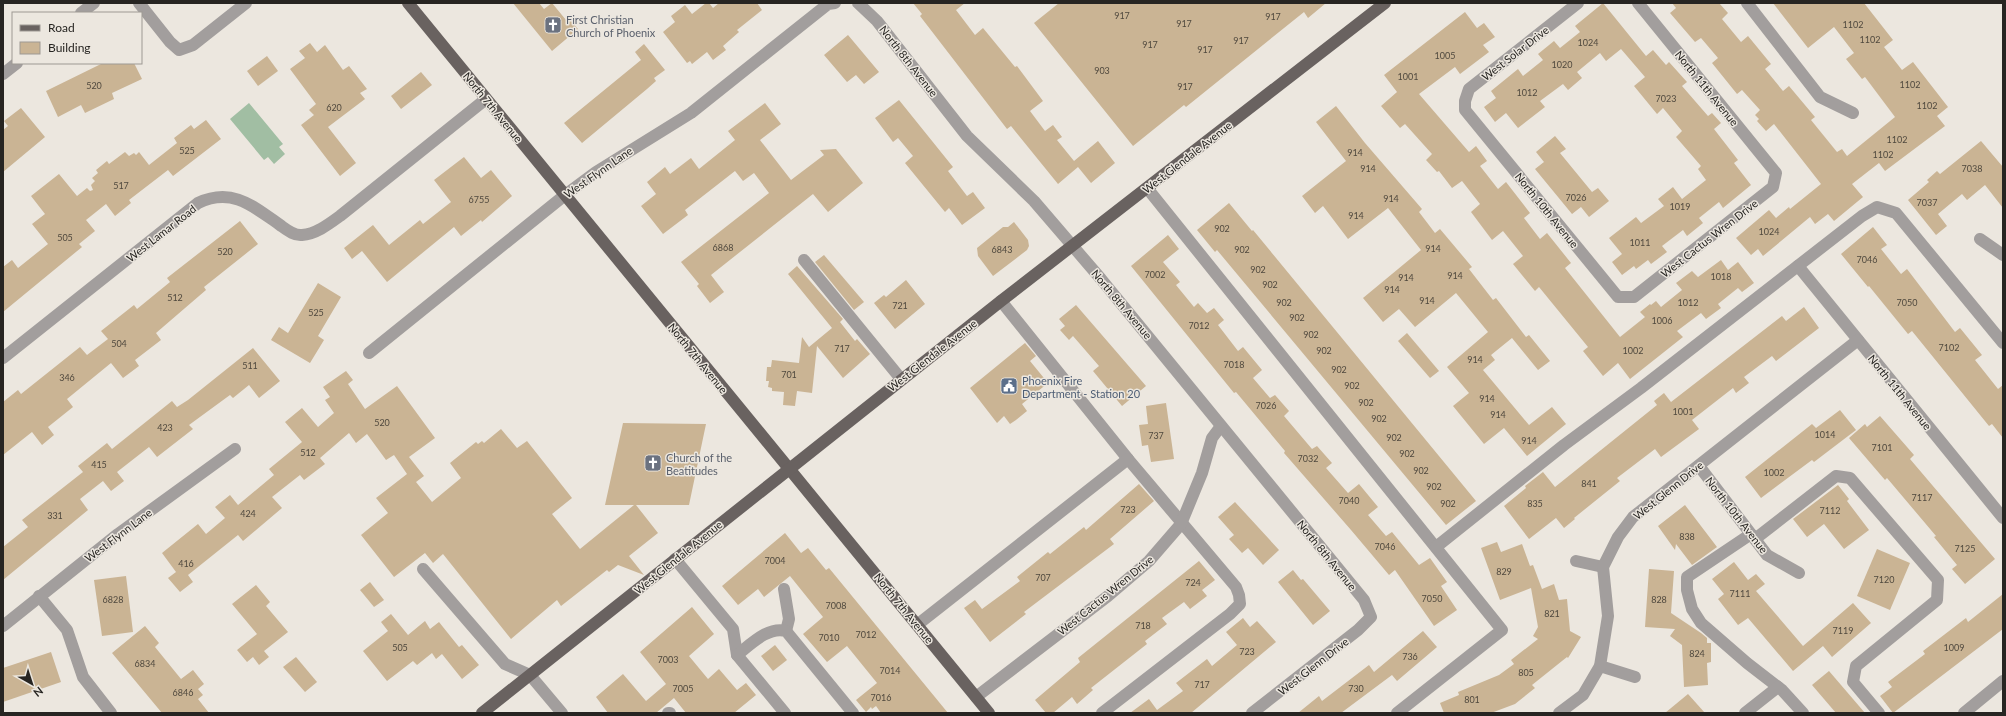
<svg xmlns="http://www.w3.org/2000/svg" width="2006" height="716" font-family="Lato,sans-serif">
  <rect width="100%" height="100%" fill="#ece7df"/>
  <polygon fill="#a1bea3" points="249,103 283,144 279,147 285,154 274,164 268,157 264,160 230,119"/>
  <g fill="#cab494">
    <polygon points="513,3 539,3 544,9 552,3 566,20 569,18 578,29 552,51"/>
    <polygon points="706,3 709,3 713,8 719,3 757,3 762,10 737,30 739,32 723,46 726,50 713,60 707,52 692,64 690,61 687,63 663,32 675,22 671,16 685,5 692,14"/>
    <polygon points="913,3 965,3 956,10 975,35 983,28 1015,67 1017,66 1043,101 1030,111 1045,131 1053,125 1062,137 1057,140 1074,161 1098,141 1115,163 1091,183 1078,167 1058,184 1011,126 1007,129 920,16 922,14"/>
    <polygon points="1059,3 1326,3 1308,18 1304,12 1186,107 1184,105 1133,146 1034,23"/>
    <polygon points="1603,3 1646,56 1653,50 1666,65 1669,62 1687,82 1682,86 1708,116 1712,113 1721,123 1714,129 1738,160 1734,163 1751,185 1723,208 1719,202 1699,218 1703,223 1687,236 1683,230 1662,246 1667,252 1651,264 1648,260 1636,269 1634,266 1622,275 1612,262 1622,254 1609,238 1636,217 1641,223 1664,206 1658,199 1673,187 1682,199 1706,180 1698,169 1701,166 1676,137 1682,131 1663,108 1657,114 1634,86 1645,77 1621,49 1606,61 1600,53 1577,72 1582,78 1568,90 1563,84 1540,101 1545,107 1518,128 1506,113 1495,122 1484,107 1496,98 1491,91 1518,69 1523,76 1543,60 1538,54 1554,41 1560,48 1580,32 1575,26"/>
    <polygon points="1672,3 1719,3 1728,13 1722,19 1741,42 1748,36 1771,64 1765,69 1783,91 1789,86 1815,117 1811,120 1837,152 1842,149 1847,156 1895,117 1865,77 1862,79 1846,59 1854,53 1834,27 1808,48 1773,3 1864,3 1893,40 1884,47 1902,70 1913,62 1948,107 1937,116 1945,126 1885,171 1879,163 1852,184 1863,197 1834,221 1828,214 1815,224 1810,217 1763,256 1758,249 1751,255 1736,238 1769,210 1776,218 1789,207 1790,209 1821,184 1774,124 1766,131 1757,121 1759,119 1755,115 1760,110 1742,90 1737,94 1712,63 1718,58 1701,38 1695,42 1670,13 1676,8"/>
    <polygon points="1465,12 1477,28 1484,23 1495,37 1483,45 1489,52 1460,74 1455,67 1419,94 1469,152 1476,146 1487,161 1480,166 1498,189 1506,182 1530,213 1524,218 1540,239 1547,233 1571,263 1565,268 1620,337 1645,317 1640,312 1650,304 1651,305 1656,301 1661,307 1682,290 1676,283 1692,271 1698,277 1721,260 1728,270 1738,262 1754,283 1742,292 1738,288 1718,304 1721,308 1706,319 1701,313 1677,331 1683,337 1630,379 1618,363 1603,376 1583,351 1588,347 1539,287 1535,291 1513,264 1523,256 1503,231 1492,240 1471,212 1480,204 1462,181 1452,188 1439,171 1437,172 1426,160 1432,154 1405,124 1400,128 1381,106 1397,92 1384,75"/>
    <polygon points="848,35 879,72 864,84 856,75 847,82 824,55"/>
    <polygon points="310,43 317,52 325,45 343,70 349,66 367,89 360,93 365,99 328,127 356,163 340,176 301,125 314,115 309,110 316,104 290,69 305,58 299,51"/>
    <polygon points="644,44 665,70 654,78 656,81 647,89 582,143 564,123 641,60 635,52"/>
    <polygon points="267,56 278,71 258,86 247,71"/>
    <polygon points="103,63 134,63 142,79 112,93 114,99 85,113 81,105 58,117 46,91"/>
    <polygon points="421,72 432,85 401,109 391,96"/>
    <polygon points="899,100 953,167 948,171 967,196 973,192 985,208 962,225 949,208 945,212 905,163 913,156 898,138 893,142 875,118"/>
    <polygon points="765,103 781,124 760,140 791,180 824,155 820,150 836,149 863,183 828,212 813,194 711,275 724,292 710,303 697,286 699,284 681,262 769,193 754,173 743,181 735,171 685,210 688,215 663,234 641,206 656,194 647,182 665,167 670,174 691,158 699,169 735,140 728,131"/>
    <polygon points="1336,106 1365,143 1422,209 1419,212 1435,233 1440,229 1472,267 1469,269 1493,300 1496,298 1526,337 1529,335 1550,361 1538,370 1512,338 1491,355 1495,360 1483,370 1529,425 1552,407 1566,424 1527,456 1504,428 1484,444 1453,406 1469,393 1447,367 1488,332 1456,293 1415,327 1399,309 1383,322 1363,298 1421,250 1388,208 1348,239 1323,206 1315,213 1302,196 1346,161 1316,122"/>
    <polygon points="21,108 45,137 3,172 3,130 8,126 4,121"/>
    <polygon points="206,120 221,139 173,176 168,170 129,200 131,203 115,216 106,204 86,220 95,231 79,244 82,247 3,312 3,267 12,260 18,268 48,244 32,224 45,214 31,196 59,174 77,196 87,188 90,191 93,190 91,185 95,181 92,178 98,173 96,170 107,161 109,164 125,152 129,156 134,153 136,155 139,152 149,165 177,143 174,138 191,125 194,129"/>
    <polygon points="1555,136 1566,149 1560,153 1592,192 1598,188 1609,201 1589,217 1581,207 1572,214 1535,169 1544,162 1536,152"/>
    <polygon points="1981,141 2003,167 2003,208 1985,185 1967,200 1962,194 1938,214 1947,226 1936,235 1908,200 1929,182 1927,180 1937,171 1940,174"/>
    <polygon points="464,157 481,178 491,170 512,196 482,222 481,220 461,236 454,227 387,282 362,251 352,259 344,248 373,225 389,245 420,220 423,224 451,202 434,180"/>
    <polygon points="1229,203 1252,231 1253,230 1476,501 1446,525 1217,250 1215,252 1197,230"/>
    <polygon points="240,221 258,244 204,287 206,290 156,333 161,340 135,360 139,366 123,378 111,363 67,399 73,407 48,427 54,435 42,445 32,432 3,455 3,402 18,390 21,394 80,347 87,355 108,339 101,331 134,305 137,309 170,282 167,278"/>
    <polygon points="1014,222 1028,240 1029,246 1027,250 993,276 978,256 977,248 1003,227 1008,227"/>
    <polygon points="1873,227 1887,245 1881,249 1901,274 1907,269 1955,332 1960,328 1982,355 1975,360 1998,389 2003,385 2003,438 1992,424 1989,426 1912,331 1908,334 1869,286 1868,287 1841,254"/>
    <polygon points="1168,235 1179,249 1163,262 1180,282 1176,285 1194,307 1198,303 1207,313 1214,308 1224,320 1218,325 1238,351 1243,347 1262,370 1253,378 1270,398 1275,395 1289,411 1284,416 1312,449 1317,446 1332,463 1326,468 1348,493 1359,484 1378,507 1368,515 1386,536 1392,532 1419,565 1430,558 1447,582 1441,586 1457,610 1434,626 1395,570 1389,575 1351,530 1284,453 1285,451 1236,392 1234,393 1131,266"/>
    <polygon points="824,255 864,302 854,310 815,262"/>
    <polygon points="797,266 843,319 840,322 855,341 857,339 870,354 843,378 817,346 812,393 797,391 795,406 783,405 784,392 772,391 772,388 768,387 769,381 766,381 767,367 771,367 772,360 799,363 802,337 809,347 832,328 788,274"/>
    <polygon points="906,280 925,304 895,329 874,303 884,295 886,297"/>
    <polygon points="318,283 341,297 318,336 324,340 310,363 271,340 279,327 288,333"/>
    <polygon points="1076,305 1146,386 1122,406 1093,371 1099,366 1073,336 1069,340 1060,330 1065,326 1059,319"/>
    <polygon points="1804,307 1819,328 1776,361 1772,356 1744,377 1749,383 1736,393 1733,388 1692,420 1699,429 1661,457 1655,449 1617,478 1620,481 1574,518 1575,519 1564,528 1556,518 1529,539 1504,506 1526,488 1525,486 1543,472 1555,487 1657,405 1654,401 1664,393 1671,402 1782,316 1786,321"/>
    <polygon points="1407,333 1439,371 1430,378 1398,341"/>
    <polygon points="1025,343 1036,356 1030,361 1048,383 1022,404 1027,411 1016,420 1010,424 1004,416 997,423 970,388"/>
    <polygon points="253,348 280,381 259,398 249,385 233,398 230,395 189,425 193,429 157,457 149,447 117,472 124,481 111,491 103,481 80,499 88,510 3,580 3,547 28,527 22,520 83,472 78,466 107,443 112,449 172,401 177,407 188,400"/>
    <polygon points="346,371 353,380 348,384 365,409 397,386 435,438 409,457 424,476 416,482 432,502 461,478 450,463 476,442 478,444 482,441 484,443 501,429 517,448 527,441 572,498 552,514 580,549 634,505 605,505 623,423 706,424 689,505 636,505 658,533 629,556 644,575 618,565 609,572 607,570 561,606 557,600 511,639 443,554 433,563 425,553 394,577 361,535 388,513 376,498 407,474 394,455 386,460 367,434 356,443 349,433 320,458 325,464 304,480 300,475 272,497 282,508 243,541 238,535 188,575 193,582 180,592 168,578 176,572 162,553 198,524 206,534 225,518 215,507 230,495 238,505 274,475 269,469 302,442 285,422 302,408 318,427 334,413 325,400 330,397 323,387"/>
    <polygon points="1166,403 1174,459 1151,462 1148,445 1142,446 1139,425 1148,424 1146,406"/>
    <polygon points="1840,410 1856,430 1814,462 1812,460 1761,498 1745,477 1812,424 1816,428"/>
    <polygon points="1880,416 1914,455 1910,459 1995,559 1965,584 1952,569 1957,565 1934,537 1936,536 1887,478 1885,480 1849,438 1865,424 1867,427"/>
    <polygon points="1139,484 1154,501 1110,539 1114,544 1024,612 1026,614 990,642 964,608 975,600 982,609 1020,581 1017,577 1048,552 1050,554 1084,527 1086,530"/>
    <polygon points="1838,485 1849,499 1847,501 1869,530 1844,549 1824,524 1807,537 1793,519"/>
    <polygon points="1235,502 1279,550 1263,565 1248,548 1242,553 1229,539 1234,535 1218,517"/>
    <polygon points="1685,505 1717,547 1692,565 1676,544 1675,550 1658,526"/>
    <polygon points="785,533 801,553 808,548 826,570 829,568 948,713 881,713 876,706 872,709 871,707 866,712 856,700 877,683 847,646 827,662 803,634 823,617 790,576 764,597 758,589 738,605 722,586"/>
    <polygon points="1497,542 1501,552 1522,544 1530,566 1533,565 1542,589 1554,584 1559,600 1567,599 1570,631 1581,637 1568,658 1567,657 1532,685 1535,688 1515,704 1491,713 1444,713 1440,703 1459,695 1458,692 1499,675 1514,664 1511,660 1538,639 1533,636 1538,627 1531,588 1500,600 1481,548"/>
    <polygon points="1877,549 1910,563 1890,610 1857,596"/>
    <polygon points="1199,561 1215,580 1202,590 1207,596 1190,609 1184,602 1162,618 1167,624 1145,641 1147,644 1091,688 1093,690 1077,704 1072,697 1053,713 1046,713 1035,700 1080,662 1078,658"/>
    <polygon points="1734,562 1748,580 1756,574 1765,584 1756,591 1803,646 1853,603 1871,623 1832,657 1823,646 1793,671 1748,618 1738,625 1718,599 1724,594 1712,579"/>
    <polygon points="1649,569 1674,571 1671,613 1701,633 1707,638 1707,643 1711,643 1711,662 1707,663 1708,685 1684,687 1682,645 1670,636 1675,629 1645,627"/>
    <polygon points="1293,570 1301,580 1303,579 1330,611 1313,625 1278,582"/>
    <polygon points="126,576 133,632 102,636 94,580"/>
    <polygon points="370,582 384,600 374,607 360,590"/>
    <polygon points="256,585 270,602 266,606 288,632 264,651 269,657 259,665 253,657 247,662 237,650 257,634 232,604"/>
    <polygon points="2003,594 2003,629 1893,713 1880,696 1892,687 1888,682 1925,654 1923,651 1966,618 1968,622"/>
    <polygon points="692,607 714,634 689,656 708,679 719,669 737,690 746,683 756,695 734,713 686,713 674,698 656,713 608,713 596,697 623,674 646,701 666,684 640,652"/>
    <polygon points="391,614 408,635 425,621 430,629 439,622 459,647 462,645 479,665 462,679 442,654 436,659 432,653 417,665 413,661 387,681 363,651 388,631 381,622"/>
    <polygon points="1243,618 1250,627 1257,621 1276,642 1191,713 1130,713 1149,699 1157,710 1183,691 1176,683 1207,659 1212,666 1237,645 1226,632"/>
    <polygon points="145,626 159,643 155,647 181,679 193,670 204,684 198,689 203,695 198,699 209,713 162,713 112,653"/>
    <polygon points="1423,631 1437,647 1397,681 1392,675 1341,713 1298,713 1319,696 1322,701 1369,665 1374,672"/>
    <polygon points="775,645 787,660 773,671 761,656"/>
    <polygon points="51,652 61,682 3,702 3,668"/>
    <polygon points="296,657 317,682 305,692 283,667"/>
    <polygon points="1829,671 1865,713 1836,713 1812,685"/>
    <polygon points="1688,694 1705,713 1665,713"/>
  </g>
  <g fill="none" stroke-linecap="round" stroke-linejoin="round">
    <g stroke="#a29e9d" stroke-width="12">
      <polyline points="139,3 170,42 179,50 193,45 246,3"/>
      <polyline points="858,3 877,21 967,136 1034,201 1101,279 1364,600 1371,617 1358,630 1252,713"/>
      <polyline points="1578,3 1469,89 1465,101 1465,110 1618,297 1634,297 1773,187 1776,173 1638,3"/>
      <polyline points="1747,3 1820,97 1853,113"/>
      <polyline points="81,13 94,3"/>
      <polyline points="3,74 17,63"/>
      <polyline points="1147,188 1502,630 1397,713"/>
      <polyline points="1980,239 2003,255"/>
      <polyline points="804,260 901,379"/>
      <polyline points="1798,266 2003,518"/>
      <polyline points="1001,301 1128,459 1236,587 1239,595 1240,604 1230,614 1102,713"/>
      <polyline points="369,353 565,195 596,172 691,113 828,4 835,3"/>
      <path d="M3 358 198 203C232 187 253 206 280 225 287 230 294 236 302 235 316 234 329 224 340 216L486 99"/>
      <polyline points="1699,466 1767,555 1799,573"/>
      <polyline points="1751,534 1687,577 1687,590 1692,609 1701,623 1747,663 1782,690 1803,713"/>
      <polyline points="1755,539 1836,476 1850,478 1938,580 1937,600 1856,666 1853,682 1879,713"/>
      <polyline points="1436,547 1564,445 1641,388 1862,216 1877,207 1896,213 2003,343"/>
      <polyline points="675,559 733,629 737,655 785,713"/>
      <polyline points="1576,561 1603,567"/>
      <polyline points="423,569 505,664 530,675 562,713"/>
      <polyline points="784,589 789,619 786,631"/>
      <polyline points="39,596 67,630 83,677 111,713"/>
      <polyline points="917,625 1128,459"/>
      <polyline points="3,626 118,534 235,449"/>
      <path d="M737 655C750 645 768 626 786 631L853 713"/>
      <polyline points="1600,666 1635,677"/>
      <polyline points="976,697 1108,596 1149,561 1181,524 1202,473 1212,438 1221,426"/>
      <polyline points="668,713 670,713"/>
      <polyline points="1559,713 1583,695 1600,666 1608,616 1603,567 1618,537 1633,517 1858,340"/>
      <polyline points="1745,713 1778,687"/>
      <polyline points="1964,713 2003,681"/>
    </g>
    <g stroke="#696260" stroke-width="12">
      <polyline points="408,3 989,713"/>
      <polyline points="482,713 1001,301 1385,3"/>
    </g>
  </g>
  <defs>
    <g id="church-square" transform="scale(0.9)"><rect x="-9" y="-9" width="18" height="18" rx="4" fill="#6b7280" stroke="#ece7df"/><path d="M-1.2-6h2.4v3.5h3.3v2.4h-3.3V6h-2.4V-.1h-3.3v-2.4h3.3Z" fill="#fff"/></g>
    <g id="civic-square" transform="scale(0.9)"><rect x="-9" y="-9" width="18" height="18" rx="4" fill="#5c6f8a" stroke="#ece7df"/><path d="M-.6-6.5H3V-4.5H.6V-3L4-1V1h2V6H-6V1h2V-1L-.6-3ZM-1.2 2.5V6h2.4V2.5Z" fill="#fff"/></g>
  </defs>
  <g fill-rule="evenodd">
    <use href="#church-square" x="553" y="25"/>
    <use href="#civic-square" x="1009" y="386"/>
    <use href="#church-square" x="653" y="463"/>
  </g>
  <g text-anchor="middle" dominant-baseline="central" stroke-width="3" stroke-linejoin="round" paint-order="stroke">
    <g font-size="9" fill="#50493e">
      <text x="1122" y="15">917</text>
      <text x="1273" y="16">917</text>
      <text x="1184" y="23">917</text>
      <text x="1853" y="24">1102</text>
      <text x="1870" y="39">1102</text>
      <text x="1241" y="40">917</text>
      <text x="1588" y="42">1024</text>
      <text x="1150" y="44">917</text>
      <text x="1205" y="49">917</text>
      <text x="1445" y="55">1005</text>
      <text x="1562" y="64">1020</text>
      <text x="1102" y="70">903</text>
      <text x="1408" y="76">1001</text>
      <text x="1910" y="84">1102</text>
      <text x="94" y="85">520</text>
      <text x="1185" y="86">917</text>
      <text x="1527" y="92">1012</text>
      <text x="1666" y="98">7023</text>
      <text x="1927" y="105">1102</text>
      <text x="334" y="107">620</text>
      <text x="1897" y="139">1102</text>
      <text x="187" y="150">525</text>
      <text x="1355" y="152">914</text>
      <text x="1883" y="154">1102</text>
      <text x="1368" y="168">914</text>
      <text x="1972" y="168">7038</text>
      <text x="121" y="185">517</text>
      <text x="1576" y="197">7026</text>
      <text x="1391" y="198">914</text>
      <text x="479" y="199">6755</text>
      <text x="1927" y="202">7037</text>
      <text x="1680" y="206">1019</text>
      <text x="1356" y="215">914</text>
      <text x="1222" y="228">902</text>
      <text x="1769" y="231">1024</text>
      <text x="65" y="237">505</text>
      <text x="1640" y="242">1011</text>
      <text x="723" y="247">6868</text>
      <text x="1433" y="248">914</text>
      <text x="1002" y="249">6843</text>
      <text x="1242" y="249">902</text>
      <text x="225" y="251">520</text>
      <text x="1867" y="259">7046</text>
      <text x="1258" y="269">902</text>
      <text x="1155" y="274">7002</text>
      <text x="1455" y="275">914</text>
      <text x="1721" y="276">1018</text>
      <text x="1406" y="277">914</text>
      <text x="1270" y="284">902</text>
      <text x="1392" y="289">914</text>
      <text x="175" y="297">512</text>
      <text x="1427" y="300">914</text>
      <text x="1284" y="302">902</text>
      <text x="1688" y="302">1012</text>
      <text x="1907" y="302">7050</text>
      <text x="900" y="305">721</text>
      <text x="316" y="312">525</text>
      <text x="1297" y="317">902</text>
      <text x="1662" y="320">1006</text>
      <text x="1199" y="325">7012</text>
      <text x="1311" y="334">902</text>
      <text x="119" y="343">504</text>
      <text x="1949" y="347">7102</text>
      <text x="842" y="348">717</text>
      <text x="1324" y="350">902</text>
      <text x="1633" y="350">1002</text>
      <text x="1475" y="359">914</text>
      <text x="1234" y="364">7018</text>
      <text x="250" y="365">511</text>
      <text x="1339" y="369">902</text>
      <text x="789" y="374">701</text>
      <text x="67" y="377">346</text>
      <text x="1352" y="385">902</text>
      <text x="1487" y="398">914</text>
      <text x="1366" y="402">902</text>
      <text x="1266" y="405">7026</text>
      <text x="1683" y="411">1001</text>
      <text x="1498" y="414">914</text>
      <text x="1379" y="418">902</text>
      <text x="382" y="422">520</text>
      <text x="165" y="427">423</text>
      <text x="1825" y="434">1014</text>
      <text x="1156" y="435">737</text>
      <text x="1394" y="437">902</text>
      <text x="1529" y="440">914</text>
      <text x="1882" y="447">7101</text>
      <text x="308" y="452">512</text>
      <text x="1407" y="453">902</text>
      <text x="1308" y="458">7032</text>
      <text x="99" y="464">415</text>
      <text x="1421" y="470">902</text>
      <text x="1774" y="472">1002</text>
      <text x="1589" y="483">841</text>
      <text x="1434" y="486">902</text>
      <text x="1922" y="497">7117</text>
      <text x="1349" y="500">7040</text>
      <text x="1448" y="503">902</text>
      <text x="1535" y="503">835</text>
      <text x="1128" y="509">723</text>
      <text x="1830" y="510">7112</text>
      <text x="248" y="513">424</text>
      <text x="55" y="515">331</text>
      <text x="1687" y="536">838</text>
      <text x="1385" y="546">7046</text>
      <text x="1965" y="548">7125</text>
      <text x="775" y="560">7004</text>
      <text x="186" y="563">416</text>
      <text x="1504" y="571">829</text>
      <text x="1043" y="577">707</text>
      <text x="1884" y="579">7120</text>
      <text x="1193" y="582">724</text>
      <text x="1740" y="593">7111</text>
      <text x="1432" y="598">7050</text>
      <text x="113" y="599">6828</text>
      <text x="1659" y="599">828</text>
      <text x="836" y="605">7008</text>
      <text x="1552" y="613">821</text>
      <text x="1143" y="625">718</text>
      <text x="1843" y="630">7119</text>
      <text x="866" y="634">7012</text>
      <text x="829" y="637">7010</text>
      <text x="400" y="647">505</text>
      <text x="1954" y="647">1009</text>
      <text x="1247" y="651">723</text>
      <text x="1697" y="653">824</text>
      <text x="1410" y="656">736</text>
      <text x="668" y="659">7003</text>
      <text x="145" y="663">6834</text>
      <text x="890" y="670">7014</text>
      <text x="1526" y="672">805</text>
      <text x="1202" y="684">717</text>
      <text x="683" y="688">7005</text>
      <text x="1356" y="688">730</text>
      <text x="183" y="692">6846</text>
      <text x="881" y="697">7016</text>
      <text x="1472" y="699">801</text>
    </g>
    <g font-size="11" fill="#5b616d" stroke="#ece7df" text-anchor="start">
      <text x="566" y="19">First Christian<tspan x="566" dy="13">Church of Phoenix</tspan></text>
      <text x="666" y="457">Church of the<tspan x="666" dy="13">Beatitudes</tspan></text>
    </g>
    <g font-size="11" fill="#272522" stroke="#ece7df">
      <text transform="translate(1515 53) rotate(-38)">West Solar Drive</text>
      <text transform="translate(909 61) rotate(52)">North 8th Avenue</text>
      <text transform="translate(1707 88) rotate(51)">North 11th Avenue</text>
      <text transform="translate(493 107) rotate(51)">North 7th Avenue</text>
      <text transform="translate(1187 157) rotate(-38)">West Glendale Avenue</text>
      <text transform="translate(598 172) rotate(-35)">West Flynn Lane</text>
      <text transform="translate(1547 210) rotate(51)">North 10th Avenue</text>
      <text transform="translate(161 233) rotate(-38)">West Lamar Road</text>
      <text transform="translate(1709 238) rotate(-38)">West Cactus Wren Drive</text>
      <text transform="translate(1122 304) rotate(50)">North 8th Avenue</text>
      <text transform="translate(932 355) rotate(-38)">West Glendale Avenue</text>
      <text transform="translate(698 358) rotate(51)">North 7th Avenue</text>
      <text transform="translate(1900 392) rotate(51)">North 11th Avenue</text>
      <text transform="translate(1668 490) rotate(-39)">West Glenn Drive</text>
      <text transform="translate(1737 515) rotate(52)">North 10th Avenue</text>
      <text transform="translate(118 535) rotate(-37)">West Flynn Lane</text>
      <text transform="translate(1327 555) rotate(51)">North 8th Avenue</text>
      <text transform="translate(678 557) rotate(-39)">West Glendale Avenue</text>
      <text transform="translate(1105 595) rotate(-39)">West Cactus Wren Drive</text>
      <text transform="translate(904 608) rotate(51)">North 7th Avenue</text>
      <text transform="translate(1313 666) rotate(-38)">West Glenn Drive</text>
    </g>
    <g font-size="11" fill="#4e5e75" stroke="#ece7df" text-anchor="start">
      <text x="1022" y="380">Phoenix Fire<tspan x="1022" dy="13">Department - Station 20</tspan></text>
    </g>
  </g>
  <rect width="2006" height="716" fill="none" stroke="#272522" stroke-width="8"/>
  <rect x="12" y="12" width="130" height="52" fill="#ece7df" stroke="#9d9993"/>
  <rect x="20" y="25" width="20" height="6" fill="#696260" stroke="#9d9993"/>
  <text x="48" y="32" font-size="12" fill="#272522">Road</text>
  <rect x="20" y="42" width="20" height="12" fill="#cab494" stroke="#9d9993"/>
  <text x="48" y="52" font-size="12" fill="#272522">Building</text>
  <g transform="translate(32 684) rotate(141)" stroke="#ece7df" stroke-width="3" paint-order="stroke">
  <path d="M0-3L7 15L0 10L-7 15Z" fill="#272522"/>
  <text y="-6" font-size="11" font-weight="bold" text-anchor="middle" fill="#272522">N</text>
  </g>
</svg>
